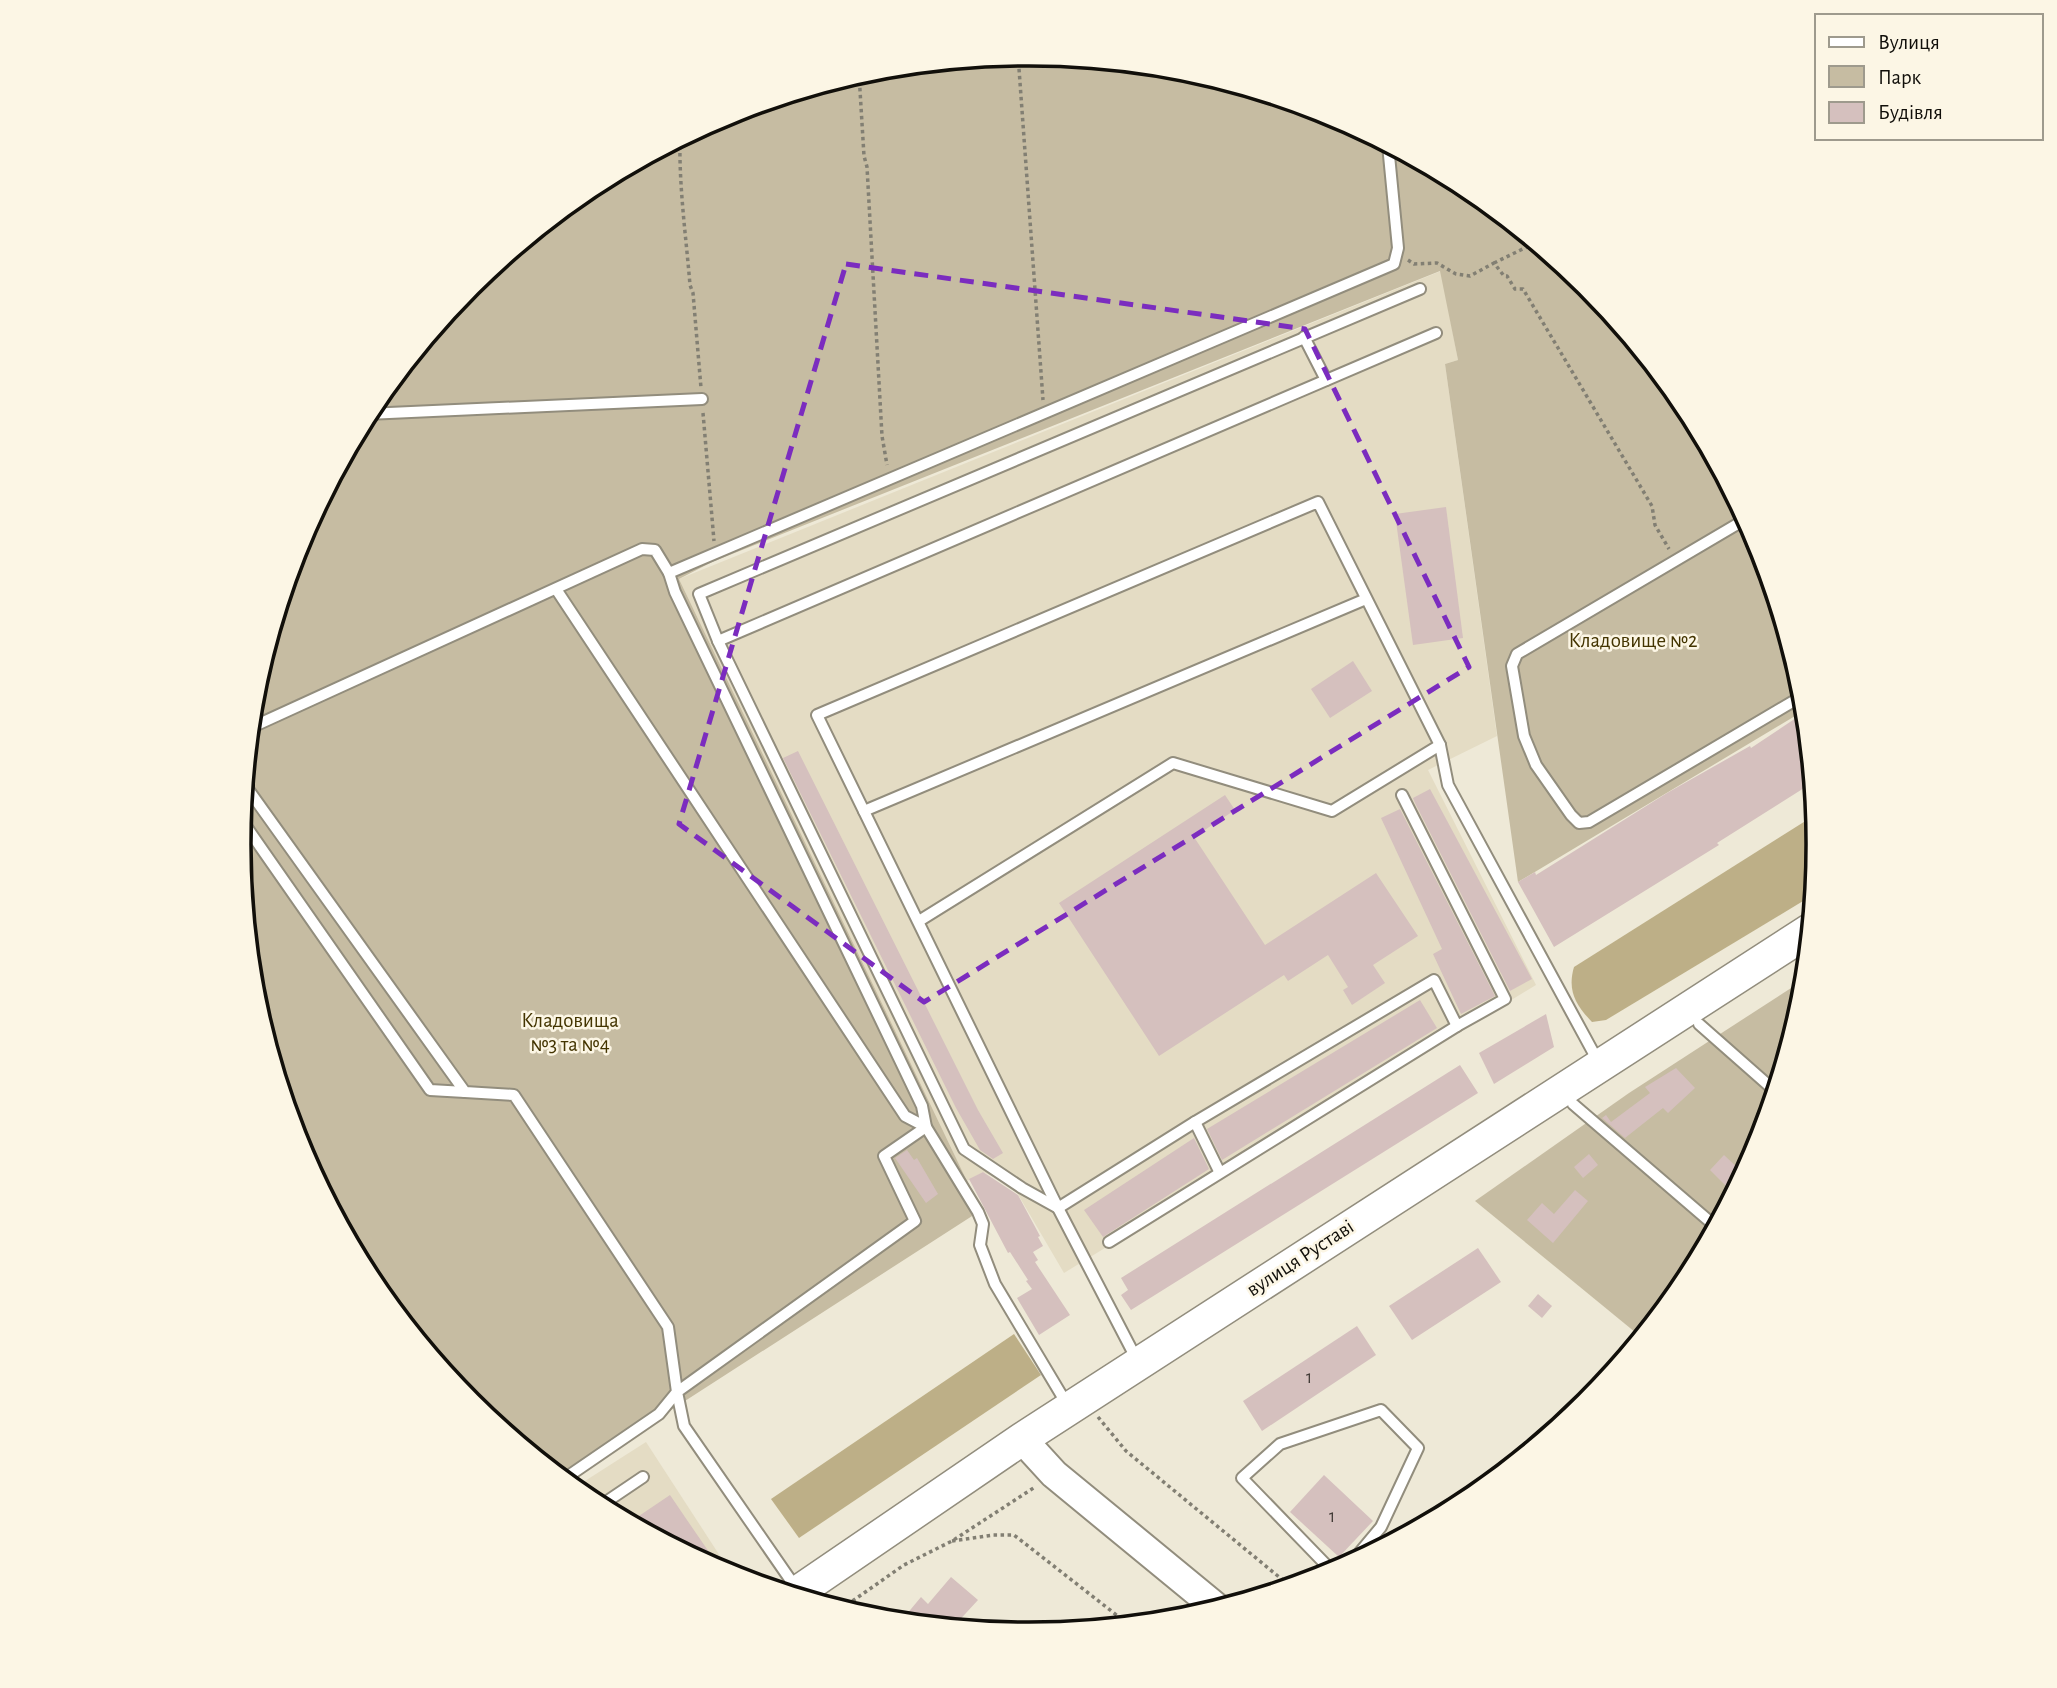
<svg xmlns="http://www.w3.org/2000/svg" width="2057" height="1688" font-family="'Alegreya Sans',sans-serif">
  <rect width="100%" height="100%" fill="#eee9d7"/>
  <g fill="#e4dcc4">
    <polygon points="1441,271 1458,360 1445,364 1497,736 1428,770 1536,985 1064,1273 1013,1186 983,1172 967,1181 679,579"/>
    <polygon points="646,1442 733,1576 589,1500 574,1488"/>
  </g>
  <g fill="#c6bca2">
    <polygon points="1028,54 1183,70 1331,115 1468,188 1587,286 1685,406 1758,542 1803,690 1805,710 1518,882 1445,364 1458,360 1440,271 712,562 679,579 967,1181 983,1209 564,1479 470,1402 372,1282 299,1146 254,998 239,844 254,690 299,541 372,405 470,285 590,187 727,114 875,69"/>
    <polygon points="1805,979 1803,998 1758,1147 1685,1283 1641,1337 1475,1201 1629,1093"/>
  </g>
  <g fill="#bdaf87">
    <path d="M1815 815 1818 844 1813 895 1606 1020 1592 1022C1576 1005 1567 991 1574 967Z"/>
    <polygon points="1014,1334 1041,1375 799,1538 771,1499"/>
  </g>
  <g fill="#d5c0be">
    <polygon points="1446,507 1463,638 1413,645 1395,514"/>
    <polygon points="1353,661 1372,691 1330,718 1311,689"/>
    <polygon points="1805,712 1812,783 1717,843 1719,845 1554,947 1518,882 1535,872 1536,875 1667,793 1750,746 1751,748"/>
    <polygon points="798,751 978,1110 1003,1153 993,1159 980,1150 956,1108 783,758"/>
    <polygon points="1430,789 1532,979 1510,991 1415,803 1413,798"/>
    <polygon points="1225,795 1235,810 1194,837 1265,945 1376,873 1418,936 1373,965 1385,983 1352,1005 1343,990 1348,987 1328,955 1288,981 1284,975 1159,1056 1059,903"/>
    <polygon points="1400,809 1495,996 1461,1014 1433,954 1442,949 1381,818"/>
    <polygon points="1420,1000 1437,1028 1222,1160 1207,1129"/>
    <polygon points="1546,1014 1554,1047 1494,1084 1479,1053"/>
    <polygon points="1460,1065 1478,1093 1131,1310 1121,1295 1128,1290 1121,1278"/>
    <polygon points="1676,1068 1695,1088 1668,1113 1663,1108 1625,1138 1602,1118 1606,1115 1611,1122 1650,1093 1645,1087"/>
    <polygon points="1194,1138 1209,1169 1103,1237 1084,1210"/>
    <polygon points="907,1150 914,1160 917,1158 938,1194 926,1203 895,1158"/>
    <polygon points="1589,1154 1598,1165 1583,1178 1574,1167"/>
    <polygon points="1724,1155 1741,1171 1726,1186 1710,1170"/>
    <polygon points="983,1172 1018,1195 1040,1236 1038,1237 1043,1246 1033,1252 1038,1260 1035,1262 1070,1315 1039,1335 1017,1298 1032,1289 1026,1281 1028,1280 1010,1252 1008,1253 969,1179"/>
    <polygon points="1575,1190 1588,1201 1553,1243 1527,1220 1542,1203 1554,1214"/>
    <polygon points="1478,1248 1501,1282 1412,1340 1389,1306"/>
    <polygon points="1538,1294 1552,1306 1542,1318 1528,1306"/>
    <polygon points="1357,1326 1376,1355 1262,1431 1243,1401"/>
    <polygon points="1324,1475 1373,1521 1339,1557 1290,1512"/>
    <polygon points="670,1495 687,1520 722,1571 688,1553 675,1535 665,1541 630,1522"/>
    <polygon points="951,1577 978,1600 954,1626 947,1620 942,1625 901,1621 921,1597 928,1604"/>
  </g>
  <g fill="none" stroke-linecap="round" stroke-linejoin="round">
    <g stroke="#928d7d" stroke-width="14">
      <g id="service">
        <polyline points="1436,333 718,641 964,1149 1022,1188 1058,1208 1195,1122 1434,980 1457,1026"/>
        <polyline points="1304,337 1326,380"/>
        <polyline points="367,414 702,399"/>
        <polyline points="1746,519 1517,654 1512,666 1524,736 1536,765 1571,815 1579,823 1589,822 1804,695"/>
        <polyline points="556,589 905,1116 926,1127 978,1212 983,1224 980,1245 995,1284 1068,1406"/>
        <polyline points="718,641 699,594 1420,289"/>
        <polyline points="250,728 642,549 655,550 669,573"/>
        <polyline points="245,785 465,1092 514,1095 668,1327 677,1392 659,1414 564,1479"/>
        <polyline points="864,811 1366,599"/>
        <polyline points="241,819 430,1090 465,1092"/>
        <polyline points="919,921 1173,763 1332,811 1440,745"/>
        <polyline points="1699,1024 1775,1091"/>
        <polyline points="1573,1104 1715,1226"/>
        <polyline points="1195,1122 1219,1171"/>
        <polyline points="1109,1242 1457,1026 1505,999 1402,795"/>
        <polyline points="1137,1360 1058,1208 817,715 1318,502 1440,745 1448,785 1599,1063"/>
        <polyline points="600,1506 643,1477"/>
        <polyline points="1333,1572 1242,1478 1280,1444 1381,1410 1418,1448 1381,1527 1351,1563"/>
        <polyline points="796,1588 684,1426 677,1392 915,1221 884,1156 926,1127 922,1106 675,592 669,573 1394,264 1398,248 1388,145"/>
      </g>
    </g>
    <g stroke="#928d7d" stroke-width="32">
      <polyline id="tertiary" points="1022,1439 1054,1474 1217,1608"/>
    </g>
    <g stroke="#928d7d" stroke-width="35">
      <polyline id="secondary" points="795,1594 1022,1439 1810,930"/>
    </g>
    <g stroke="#827f73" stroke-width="3.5" stroke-dasharray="3.5 3.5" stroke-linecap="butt">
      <polyline points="1018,55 1043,400"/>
      <polyline points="859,74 864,156 867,167 882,436 887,465"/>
      <path d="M680 139C679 188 686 236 690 285L693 293 701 388"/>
      <polyline points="1408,260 1414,264 1437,263 1456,274 1470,276 1494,263 1504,276 1507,276 1515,289 1523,289 1652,506 1655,525 1669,549"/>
      <polyline points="1494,263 1535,243"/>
      <polyline points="703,413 714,541"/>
      <polyline points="1098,1417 1126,1451 1290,1586"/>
      <polyline points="952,1541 993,1535 1014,1535 1128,1624"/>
      <polyline points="841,1609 904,1565 952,1541 1035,1487"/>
    </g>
    <use href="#service" stroke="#fff" stroke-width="10"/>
    <use href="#tertiary" stroke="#fff" stroke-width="28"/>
    <use href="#secondary" stroke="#fff" stroke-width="32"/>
  </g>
  <path fill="none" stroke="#7b2cbf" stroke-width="5" stroke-dasharray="14 9" stroke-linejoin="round" d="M846 264 1305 329 1469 667 924 1002 679 824Z"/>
  <g text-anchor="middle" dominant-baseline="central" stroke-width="5" stroke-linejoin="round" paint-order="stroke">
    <g font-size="18" fill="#423b37">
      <text x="1309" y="1378">1</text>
      <text x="1332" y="1517">1</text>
    </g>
    <g font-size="21" fill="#433400" stroke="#fcf6e5">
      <text x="1633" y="640">Кладовище №2</text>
      <text x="570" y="1020">Кладовища<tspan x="570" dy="24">№3 та №4</tspan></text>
    </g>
    <g font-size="21" fill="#110f0a" stroke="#fcf6e5">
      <text transform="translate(1300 1258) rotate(-33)">вулиця Руставі</text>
    </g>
  </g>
  <path d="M0 0H2057V1688H0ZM1028 66H1029A777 777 0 0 1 1806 843V845A777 777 0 0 1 1029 1622H1028A777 777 0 0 1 251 845V843A777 777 0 0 1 1028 66Z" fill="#fcf6e5" fill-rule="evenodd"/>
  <path fill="none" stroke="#110f0a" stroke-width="3.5" d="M1028 66H1029A777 777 0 0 1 1806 843V845A777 777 0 0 1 1029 1622H1028A777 777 0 0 1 251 845V843A777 777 0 0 1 1028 66Z"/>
  <rect x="1815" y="14" width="228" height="126" fill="#fcf6e5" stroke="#9e9a8d" stroke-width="2"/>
  <rect x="1829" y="37" width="35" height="10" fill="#ffffff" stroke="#9e9a8d" stroke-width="2"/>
  <text x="1878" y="49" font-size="21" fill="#110f0a">Вулиця</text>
  <rect x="1829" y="66" width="35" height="21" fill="#c6bca2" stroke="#9e9a8d" stroke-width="2"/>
  <text x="1878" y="84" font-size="21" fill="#110f0a">Парк</text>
  <rect x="1829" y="102" width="35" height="21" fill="#d5c0be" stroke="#9e9a8d" stroke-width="2"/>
  <text x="1878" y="119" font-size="21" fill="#110f0a">Будівля</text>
</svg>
